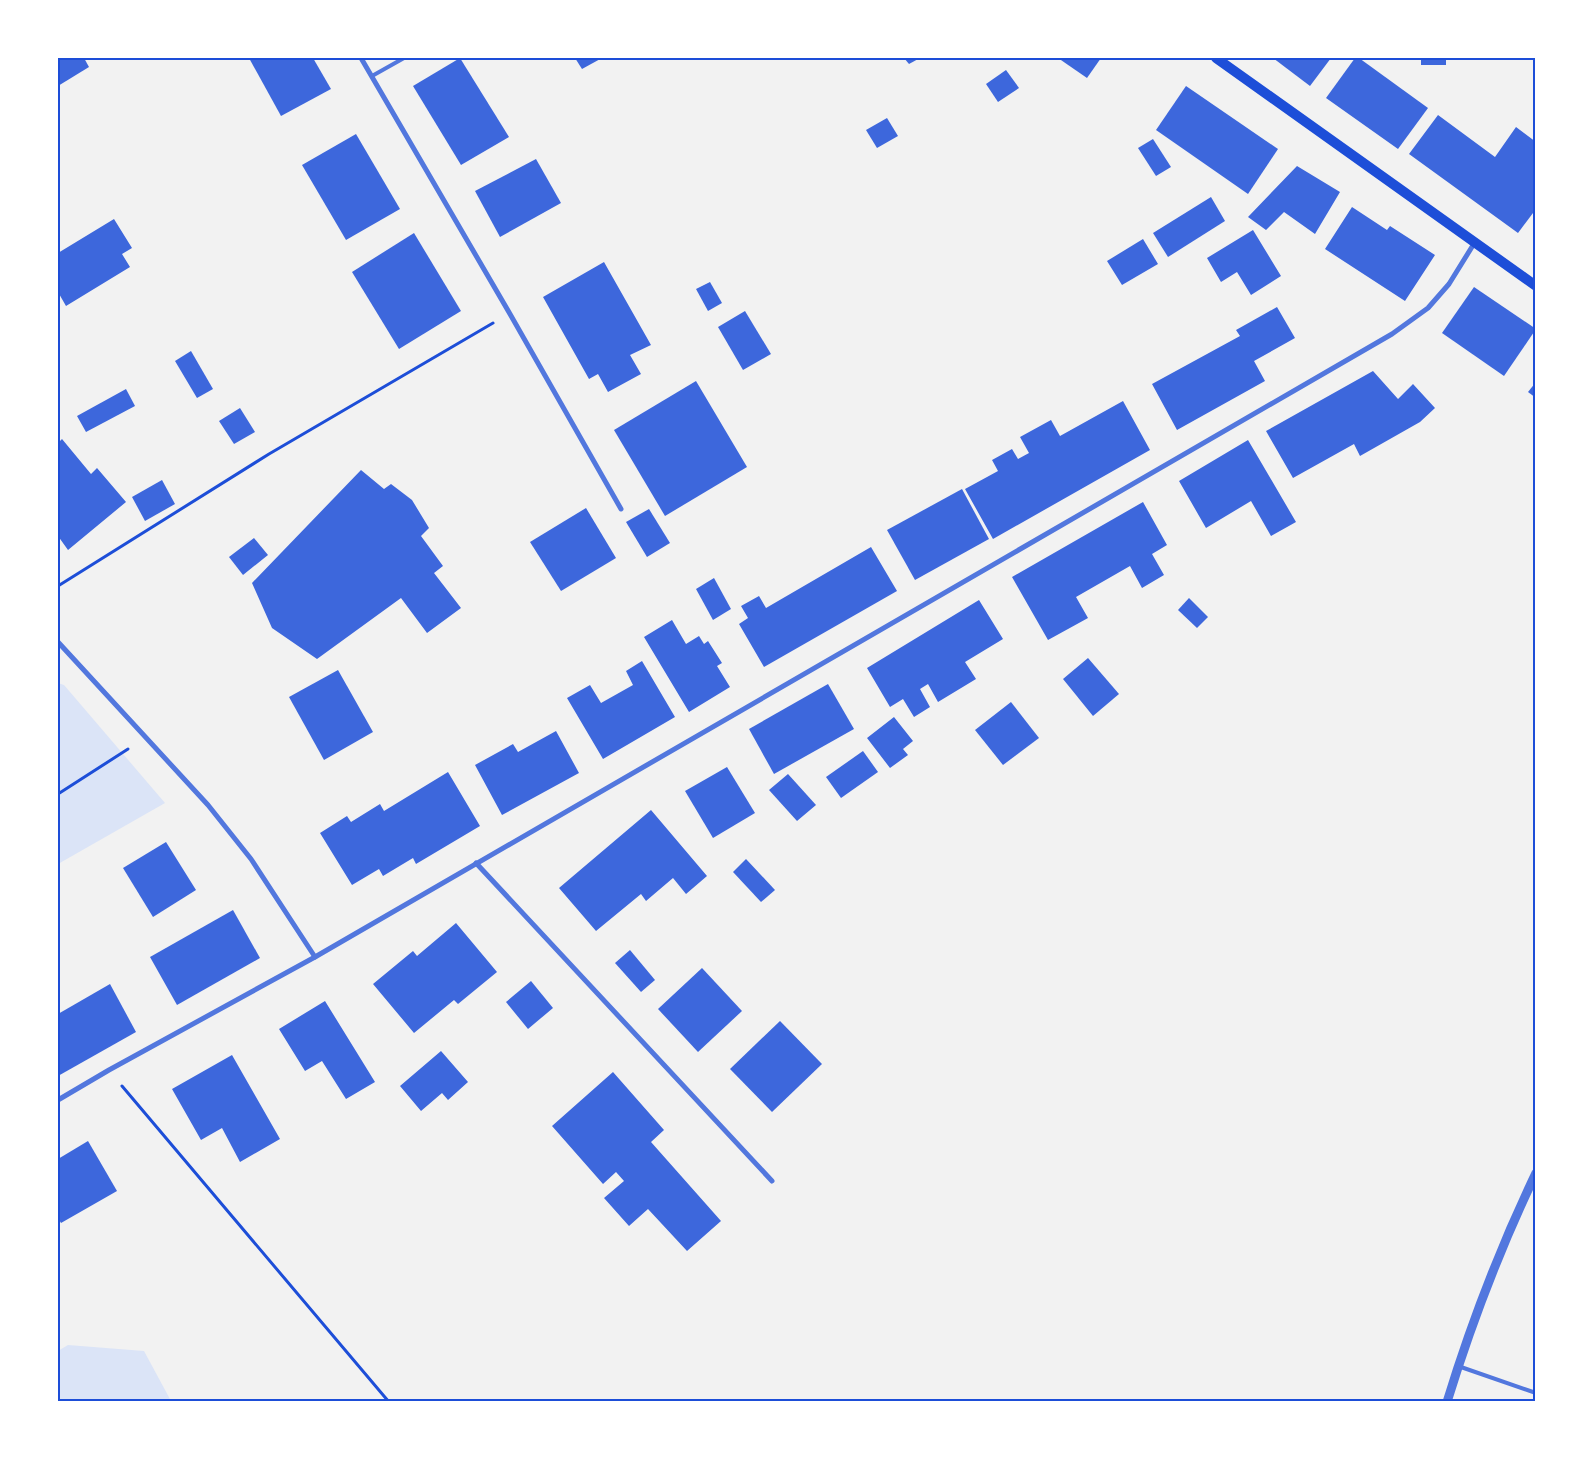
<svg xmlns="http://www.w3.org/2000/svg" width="1593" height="1459" font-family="Arial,sans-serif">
  <rect width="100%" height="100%" fill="#f2f2f2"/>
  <g fill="#dbe4f7">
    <polygon points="58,683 64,685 165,803 58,864"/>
    <polygon points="68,1345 144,1351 171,1401 58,1401 58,1351"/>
  </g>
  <g fill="#3d67dc">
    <polygon points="58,58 84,58 89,67 58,86"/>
    <polygon points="249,58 313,58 331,89 281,116"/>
    <polygon points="460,58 509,137 461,165 413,86"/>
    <polygon points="575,58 602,58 582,69"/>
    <polygon points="904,58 920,58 909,64"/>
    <polygon points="1058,58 1101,58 1087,78"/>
    <polygon points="1273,58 1331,58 1310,86"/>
    <polygon points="1355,58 1359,58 1428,108 1398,149 1326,98"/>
    <rect x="1421" y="58" width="25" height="7"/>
    <polygon points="1006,70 1019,88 998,102 986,84"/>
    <polygon points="1186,86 1278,149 1248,194 1156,130"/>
    <polygon points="1438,115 1495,157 1516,127 1536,142 1536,209 1518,233 1409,154"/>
    <polygon points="887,118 898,136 877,148 866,130"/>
    <polygon points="356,134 400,209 346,240 302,165"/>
    <polygon points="1153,139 1171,167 1156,176 1138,148"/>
    <polygon points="536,159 561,203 500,237 475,191"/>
    <polygon points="1297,166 1340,192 1315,234 1284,212 1266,230 1248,217"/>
    <polygon points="1211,197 1225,221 1168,257 1153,233"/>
    <polygon points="1352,207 1387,230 1390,226 1435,255 1405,301 1325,249"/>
    <polygon points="114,219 132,248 122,254 130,267 66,306 58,292 58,253"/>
    <polygon points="1253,230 1281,276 1251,295 1237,272 1221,282 1207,258"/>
    <polygon points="414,233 461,311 399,349 352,272"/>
    <polygon points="1143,239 1158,264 1122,285 1107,261"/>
    <polygon points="604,262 651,345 630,355 641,374 608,392 598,374 589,379 543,297"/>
    <polygon points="710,282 722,303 708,311 696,289"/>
    <polygon points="1474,287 1536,329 1504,376 1442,333"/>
    <polygon points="1277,307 1295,338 1254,361 1265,381 1177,430 1152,384 1240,336 1236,330"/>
    <polygon points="745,311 771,354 743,370 718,327"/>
    <polygon points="191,351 213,389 197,398 175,361"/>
    <polygon points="1373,371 1398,399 1413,384 1435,408 1420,422 1360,456 1354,444 1293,478 1266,431"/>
    <polygon points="696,381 747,467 665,516 614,430"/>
    <polygon points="1536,382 1536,398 1528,392"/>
    <polygon points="126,389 135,406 86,432 77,416"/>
    <polygon points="1123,401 1150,450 993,539 965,489 998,471 992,460 1012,449 1018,459 1029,453 1020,437 1051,420 1060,436"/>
    <polygon points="240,408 255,432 234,444 219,421"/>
    <polygon points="62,439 91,474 97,468 126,502 68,550 58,536 58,443"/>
    <polygon points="1248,440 1296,522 1271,536 1251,501 1206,528 1179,481"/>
    <polygon points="361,470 384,489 391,484 412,500 429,528 421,536 443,566 434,573 461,608 427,633 401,598 317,659 272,628 252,583"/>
    <polygon points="162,480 175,504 145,521 132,497"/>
    <polygon points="962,489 989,539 915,580 887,530"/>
    <polygon points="1143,502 1167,545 1152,554 1164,575 1142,588 1130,566 1076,597 1088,618 1048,640 1012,577"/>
    <polygon points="586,508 616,558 561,591 530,542"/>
    <polygon points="649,509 670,543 647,557 626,522"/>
    <polygon points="254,538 268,555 243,575 229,557"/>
    <polygon points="871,547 897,591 764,667 739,624 748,618 741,606 759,596 766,608"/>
    <polygon points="714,578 731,609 713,620 696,589"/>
    <polygon points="1189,598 1208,617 1197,628 1178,610"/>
    <polygon points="979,600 1003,639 965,662 976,679 938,702 928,684 920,689 930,707 914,717 903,699 890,707 867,668"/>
    <polygon points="672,620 686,644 699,636 704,644 708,641 722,663 717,666 730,687 689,712 644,637"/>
    <polygon points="1088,658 1119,694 1093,716 1063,679"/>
    <polygon points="642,661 675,717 603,759 567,698 590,685 601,703 633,685 626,671"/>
    <polygon points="338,670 373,732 324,760 289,697"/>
    <polygon points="828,684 854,729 774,774 749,729"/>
    <polygon points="1011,702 1039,738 1003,765 975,730"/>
    <polygon points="894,717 913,741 903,749 908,755 890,768 867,738"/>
    <polygon points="556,731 579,773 502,815 475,765 513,744 518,752"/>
    <polygon points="863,751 878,772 841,798 826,777"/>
    <polygon points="727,767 755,813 713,838 685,791"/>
    <polygon points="448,772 480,826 416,864 413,858 383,876 379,869 352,885 320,833 347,816 351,822 380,804 384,811"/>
    <polygon points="788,774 816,805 797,821 769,790"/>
    <polygon points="651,810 707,876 686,894 673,878 646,901 641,894 596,931 559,888"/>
    <polygon points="166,842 196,890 153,917 123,868"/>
    <polygon points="746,859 775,890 761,902 733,872"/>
    <polygon points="233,910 260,958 177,1005 150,957"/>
    <polygon points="456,923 497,972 458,1004 454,1000 414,1033 373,984 413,951 417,956"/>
    <polygon points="630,950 655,980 641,992 615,963"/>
    <polygon points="702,968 742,1011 698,1052 658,1009"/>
    <polygon points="531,981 553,1008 528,1029 506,1002"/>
    <polygon points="110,984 136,1032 58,1076 58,1014"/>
    <polygon points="325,1001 375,1082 346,1099 322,1061 305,1071 279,1029"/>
    <polygon points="780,1021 822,1064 772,1112 730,1069"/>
    <polygon points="441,1051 468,1082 448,1100 442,1093 421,1111 400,1086"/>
    <polygon points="232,1055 280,1139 240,1162 222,1128 201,1140 172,1089"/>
    <polygon points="613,1072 664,1130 651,1142 721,1221 687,1251 648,1209 629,1226 604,1198 624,1181 616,1172 603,1184 552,1126"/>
    <polygon points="88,1141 117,1191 61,1223 58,1218 58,1159"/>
  </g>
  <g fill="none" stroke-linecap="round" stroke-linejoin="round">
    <g stroke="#1d4ed8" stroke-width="3">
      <polyline points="58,586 269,454 493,323"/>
      <polyline points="58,794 128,749"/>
      <polyline points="122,1086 389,1402"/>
    </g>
    <g stroke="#5277de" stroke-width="4">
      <polyline points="372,76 404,58"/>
      <polyline points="1458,1366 1536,1393"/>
    </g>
    <g stroke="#5277de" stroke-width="5">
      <polyline points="361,58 510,314 621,509"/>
      <polyline points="58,642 208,805 251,859 315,957"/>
      <polyline points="476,863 772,1181"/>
      <polyline points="58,1100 109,1070 315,957 1392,334 1428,308 1449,284 1475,242"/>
    </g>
    <path stroke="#5277de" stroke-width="9" d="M1447 1402C1471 1324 1501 1246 1536 1173"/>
    <polyline stroke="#1d4ed8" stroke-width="10" points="1216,58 1536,286"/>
  </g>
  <rect width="1593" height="1459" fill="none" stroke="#ffffff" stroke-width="118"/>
  <rect x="59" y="59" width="1475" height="1341" fill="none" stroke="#1d4ed8" stroke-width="2"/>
</svg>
